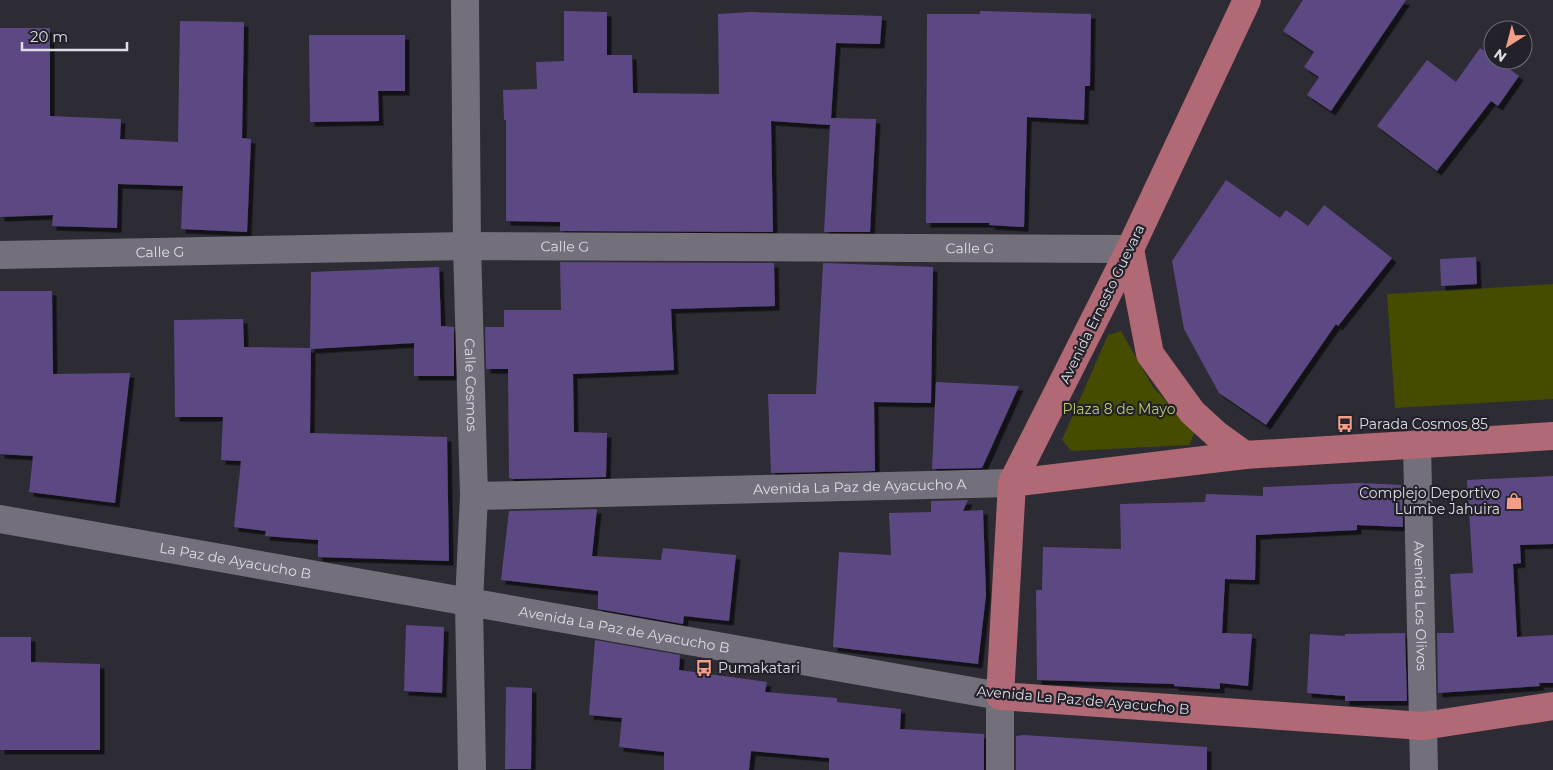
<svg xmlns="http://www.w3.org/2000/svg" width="1553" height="770" font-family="Montserrat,sans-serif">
  <defs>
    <filter id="shadow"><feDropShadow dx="4.5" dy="4.5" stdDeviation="0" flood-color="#0009"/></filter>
  </defs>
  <rect width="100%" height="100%" fill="#2d2b34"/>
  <g fill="#454c00">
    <polygon points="1553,284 1553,399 1395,408 1387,294"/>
    <polygon points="1121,331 1153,387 1195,432 1189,445 1072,451 1062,440 1108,335"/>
  </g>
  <g fill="#5c4983" filter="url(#shadow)">
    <polygon points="1303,0 1406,0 1331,111 1307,95 1319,77 1304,67 1314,52 1283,31"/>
    <polygon points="564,11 607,12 607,55 632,55 633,93 719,94 718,14 750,12 882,16 880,44 836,43 831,118 876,119 870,232 824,232 830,125 771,121 773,232 560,231 560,222 506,221 506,120 504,120 503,90 537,89 536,62 564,61"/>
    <polygon points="980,11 1091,14 1090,86 1085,86 1084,120 1027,117 1024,227 989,225 990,223 926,223 927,14 980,14"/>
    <polygon points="180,21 244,22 242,138 251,139 247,232 181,229 183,186 118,184 117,228 52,226 53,215 0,217 0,28 50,28 50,116 121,119 120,139 178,142"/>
    <polygon points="309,35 405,35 405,91 378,91 379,121 310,122"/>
    <polygon points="1480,48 1493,57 1493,60 1497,60 1519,76 1498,106 1491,101 1437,171 1377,126 1427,60 1456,82"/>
    <polygon points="1226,180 1280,218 1286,210 1308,226 1324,205 1392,258 1338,326 1336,324 1266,425 1219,393 1184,329 1172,261"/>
    <polygon points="1476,257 1477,284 1441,286 1440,259"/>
    <polygon points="560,262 774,263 775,306 671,309 674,370 573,374 574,432 607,433 606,477 513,479 509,478 508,369 486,369 485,327 504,327 504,310 561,310"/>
    <polygon points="823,263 933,267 931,403 874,402 875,471 771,473 768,394 816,394"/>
    <polygon points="439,267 441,326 454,327 454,376 414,376 414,343 311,349 310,433 447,437 449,561 318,557 318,540 265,536 266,531 234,527 241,461 221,460 223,417 175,417 174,320 243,319 244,347 310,348 311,272"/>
    <polygon points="0,291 52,291 53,374 130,373 115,503 29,492 33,456 0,454"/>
    <polygon points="936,382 1019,386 982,468 932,469"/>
    <polygon points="1553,476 1553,544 1520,545 1521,563 1513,564 1517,637 1553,635 1553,683 1539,683 1540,686 1438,693 1437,633 1454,633 1450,574 1473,573 1467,480"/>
    <polygon points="1359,483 1402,485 1403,527 1357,525 1357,530 1256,535 1255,580 1225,579 1222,633 1252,634 1248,686 1220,683 1220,689 1174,686 1174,684 1037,680 1036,590 1042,590 1043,547 1121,549 1120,504 1205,502 1206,494 1263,496 1263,487"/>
    <polygon points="968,500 963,511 983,510 986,595 978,664 833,647 839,552 891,555 889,513 931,512 931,501"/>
    <polygon points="597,509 592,556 661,560 663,548 736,555 729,621 684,616 683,624 598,609 598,591 501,580 509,511"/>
    <polygon points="406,625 444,627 442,693 404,691"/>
    <polygon points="1405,633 1407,701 1345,701 1345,696 1307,693 1310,634 1345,636 1345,634"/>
    <polygon points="0,637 31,637 31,662 100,664 100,750 0,750"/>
    <polygon points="595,640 680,655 679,670 767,682 765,692 837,698 837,702 901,709 900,729 984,734 984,770 829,770 829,758 751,751 749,770 664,770 664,752 619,747 622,718 589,715"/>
    <polygon points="506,687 532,688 531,769 505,769"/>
    <polygon points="1024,735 1207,747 1207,770 1016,770 1016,736"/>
  </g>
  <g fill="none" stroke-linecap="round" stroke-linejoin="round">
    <g stroke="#73707c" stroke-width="28">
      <path id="s1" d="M465 0 467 246 474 496 469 602 472 770"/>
      <path id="s2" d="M0 255 467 246 1130 249"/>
      <path id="s3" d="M1417 444 1424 770"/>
      <path id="s4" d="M474 496 1012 483"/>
      <path id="s5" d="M0 519 1000 696V770"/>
    </g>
    <g stroke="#b16975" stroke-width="28">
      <polyline points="1247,0 1130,249 1012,483 1000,696 1423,726 1553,706"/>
      <polyline points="1130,249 1150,354 1192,412 1216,434 1245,455"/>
      <polyline points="1012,483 1245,455 1553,436"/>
    </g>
  </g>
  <defs>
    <g id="bus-bare" transform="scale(1.35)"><path d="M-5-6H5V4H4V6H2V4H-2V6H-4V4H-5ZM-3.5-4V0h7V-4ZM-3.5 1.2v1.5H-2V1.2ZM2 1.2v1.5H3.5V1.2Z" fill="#f49e88" stroke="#23212a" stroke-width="2.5" paint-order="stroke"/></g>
    <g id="shop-bare" transform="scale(1.35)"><path d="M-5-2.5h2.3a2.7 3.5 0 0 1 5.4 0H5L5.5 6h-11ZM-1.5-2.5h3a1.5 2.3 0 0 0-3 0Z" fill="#f49e88" stroke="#23212a" stroke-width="2.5" paint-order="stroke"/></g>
  </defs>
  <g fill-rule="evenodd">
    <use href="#bus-bare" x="1345" y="424"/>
    <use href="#shop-bare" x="1514" y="501"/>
    <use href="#bus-bare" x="704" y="668"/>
  </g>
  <g text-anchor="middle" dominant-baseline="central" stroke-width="4.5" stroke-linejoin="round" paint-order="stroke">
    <g font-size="14" fill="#dfdee4" stroke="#23212a">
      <text stroke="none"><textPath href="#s2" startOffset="565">Calle G</textPath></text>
      <text stroke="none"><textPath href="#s2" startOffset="970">Calle G</textPath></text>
      <text stroke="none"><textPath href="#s2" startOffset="160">Calle G</textPath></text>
      <text transform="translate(1102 304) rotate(-64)">Avenida Ernesto Guevara</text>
      <text stroke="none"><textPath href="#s1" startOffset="385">Calle Cosmos</textPath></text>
      <text stroke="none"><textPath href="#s4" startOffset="386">Avenida La Paz de Ayacucho A</textPath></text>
      <text stroke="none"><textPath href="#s5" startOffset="239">La Paz de Ayacucho B</textPath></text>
      <text stroke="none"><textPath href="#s3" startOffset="162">Avenida Los Olivos</textPath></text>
      <text stroke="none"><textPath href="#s5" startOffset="634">Avenida La Paz de Ayacucho B</textPath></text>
      <text transform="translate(1083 700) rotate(5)">Avenida La Paz de Ayacucho B</text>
    </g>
    <g font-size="14" fill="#bdc968" stroke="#23212a">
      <text x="1119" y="409">Plaza 8 de Mayo</text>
    </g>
    <g font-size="14" fill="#dfdee4" stroke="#23212a" text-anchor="start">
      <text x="1359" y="424">Parada Cosmos 85</text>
      <text x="1500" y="493" text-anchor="end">Complejo Deportivo<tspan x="1500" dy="16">Lumbe Jahuira</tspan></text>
      <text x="718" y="668">Pumakatari</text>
    </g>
  </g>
  <g transform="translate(1508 45) rotate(216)"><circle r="24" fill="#23212a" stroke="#6e6d74"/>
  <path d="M0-4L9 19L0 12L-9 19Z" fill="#f49e88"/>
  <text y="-8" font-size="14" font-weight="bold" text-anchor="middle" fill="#dfdee4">N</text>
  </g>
  <path d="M22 42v8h105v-8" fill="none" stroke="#dfdee4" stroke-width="2.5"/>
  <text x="30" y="42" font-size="15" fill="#dfdee4" stroke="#23212a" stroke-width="4" paint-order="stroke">20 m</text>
</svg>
